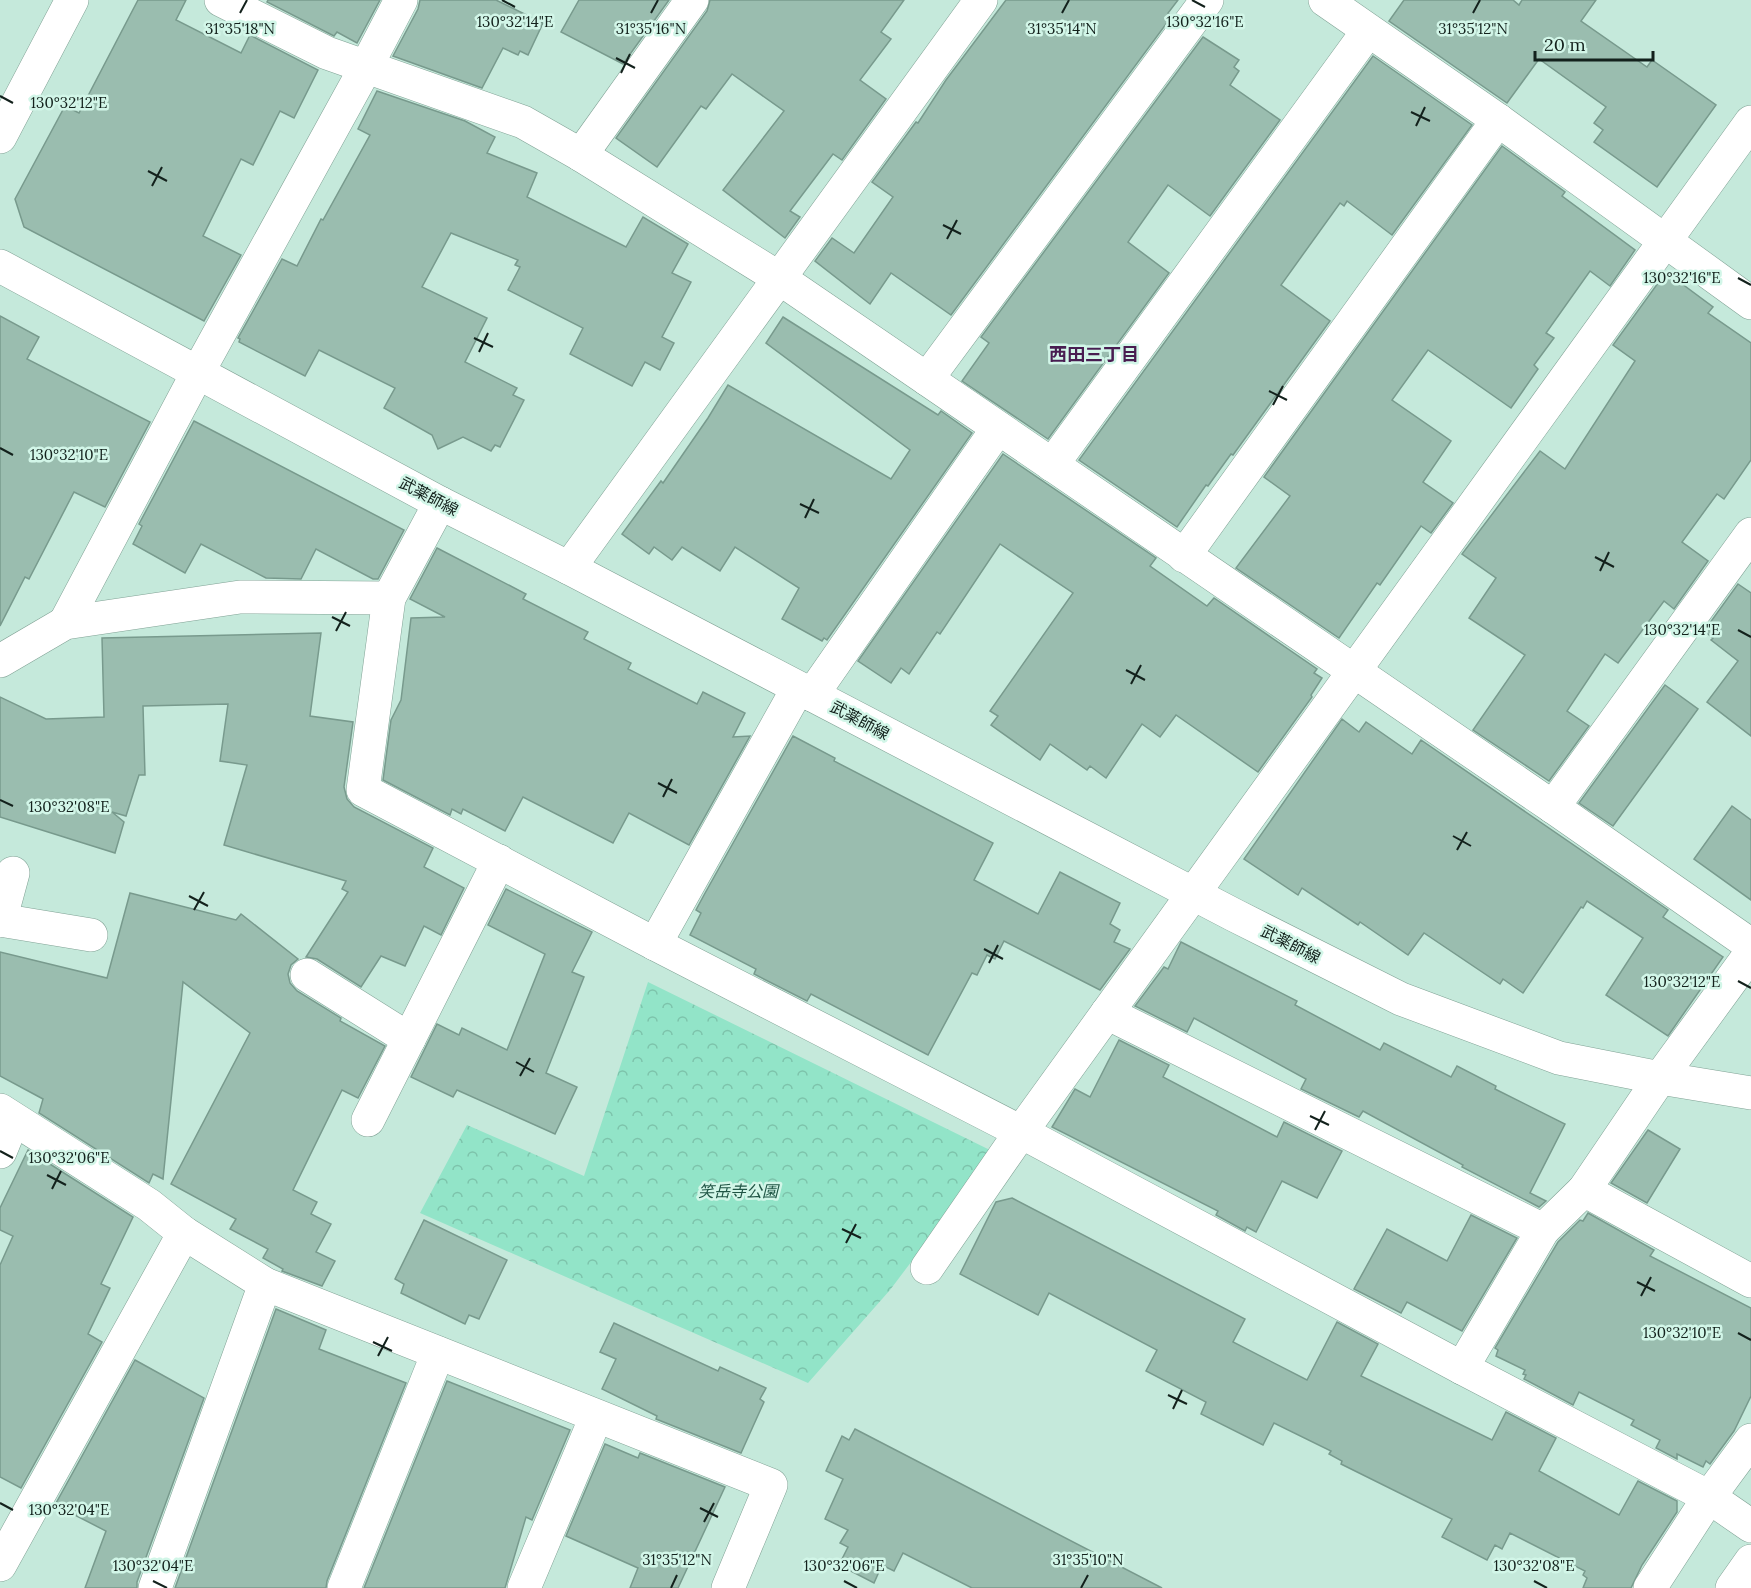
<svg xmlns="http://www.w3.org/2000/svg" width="1751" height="1588" font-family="Lora,'Noto Sans JP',serif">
  <defs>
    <pattern id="park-crowns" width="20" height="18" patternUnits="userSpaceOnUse" patternTransform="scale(1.5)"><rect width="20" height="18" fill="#92e4c8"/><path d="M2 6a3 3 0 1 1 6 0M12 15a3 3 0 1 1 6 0" fill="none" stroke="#7dc3ab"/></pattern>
  </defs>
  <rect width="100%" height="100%" fill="#c5e9db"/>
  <polygon fill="url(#park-crowns)" points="648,982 994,1152 890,1290 808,1383 420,1213 467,1125 584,1176"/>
  <g fill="#9abdaf" stroke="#789a8d" stroke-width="1.5">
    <polygon points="138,0 186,0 176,20 241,53 250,35 318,70 294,118 280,111 253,165 241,159 203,236 241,255 204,321 24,227 15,199 65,106 79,113"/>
    <polygon points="268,0 380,0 357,43 337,32 334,36 267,2"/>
    <polygon points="420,0 496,0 543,23 528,55 520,51 518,55 503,48 482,88 393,56 418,9"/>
    <polygon points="579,0 669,0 623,64 561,32"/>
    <polygon points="710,0 904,0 881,32 891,39 860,80 886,99 842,160 833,154 790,211 800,217 785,238 723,190 784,111 732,74 706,109 701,106 657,167 616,138 707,11"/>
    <polygon points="1006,0 1178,0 1168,13 1172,16 951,315 891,273 870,304 815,261 832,238 854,253 893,197 872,182 916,122 918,123 946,80"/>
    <polygon points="1404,0 1513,0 1519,5 1522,0 1596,0 1581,21 1647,67 1652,60 1716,105 1657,187 1594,142 1603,130 1594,123 1606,107 1539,59 1507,103 1389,21"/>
    <polygon points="1203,37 1239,60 1234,67 1239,71 1230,85 1280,120 1210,216 1168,185 1128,242 1169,273 1048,439 962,381 989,343 981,337"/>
    <polygon points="1373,56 1472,125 1392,235 1347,201 1344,206 1340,203 1281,285 1330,321 1233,455 1231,454 1208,486 1206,485 1177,527 1079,460"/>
    <polygon points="377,91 465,121 495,137 487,153 537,173 527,197 626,247 643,217 688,244 672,273 691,282 662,337 674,343 660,370 645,362 632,386 570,354 583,328 508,290 520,267 515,265 518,260 451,233 422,287 487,318 465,362 517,388 513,395 524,400 500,447 495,445 491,451 463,437 438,449 432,435 384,408 395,388 319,350 305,376 239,342 240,339 238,338 282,259 297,266 321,219 323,220 370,135 358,129"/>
    <polygon points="1502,146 1565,192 1562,196 1635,250 1610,286 1590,271 1546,333 1554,338 1534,365 1538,369 1511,408 1428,350 1392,400 1451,441 1423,482 1453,503 1431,533 1421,526 1380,585 1377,583 1339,638 1236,568 1290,496 1264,477"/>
    <polygon points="1666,272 1713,307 1708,313 1751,343 1751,460 1724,499 1717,494 1682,542 1708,561 1674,609 1664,601 1618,663 1605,654 1567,711 1589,726 1549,781 1473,730 1525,655 1469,618 1496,578 1462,554 1540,451 1565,469 1635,361 1613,345"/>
    <polygon points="0,316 39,337 27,359 150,422 105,507 74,492 29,579 25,577 0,626"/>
    <polygon points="783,317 938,415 941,411 972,433 827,640 824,638 822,641 782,619 799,588 735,547 720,571 682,547 672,560 654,547 649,554 622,534 661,481 663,483 708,418 728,385 891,479 910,450 766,343"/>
    <polygon points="194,421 404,530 378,579 373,579 316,549 301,579 266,578 201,544 185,573 133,544 142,526 139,524"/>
    <polygon points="1003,454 1156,558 1150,566 1207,606 1214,598 1317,669 1314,673 1322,678 1311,695 1312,697 1258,772 1176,715 1160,737 1142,724 1106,778 1090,766 1087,770 1050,744 1040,760 991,725 998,716 990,711 1073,593 1000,544 940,634 937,632 909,674 901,668 891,683 858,661"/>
    <polygon points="437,548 526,594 523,599 588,632 584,639 631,663 628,669 697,704 703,692 745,713 733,737 750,736 689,845 629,813 613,843 523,797 505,831 463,809 461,814 452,809 450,815 383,780 391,720 401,700 411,618 445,617 410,599"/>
    <polygon points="1738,584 1751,593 1751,736 1707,702 1738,661 1711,640 1713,638 1704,631"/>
    <polygon points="321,633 310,716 353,722 344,787 347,799 354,807 433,848 424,867 464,888 441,935 424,926 405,966 381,956 361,987 317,959 306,957 348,892 342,889 346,881 224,845 247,765 220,761 228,704 143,706 145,775 139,775 126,816 112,812 124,822 115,853 0,817 0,697 46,719 104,717 102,638"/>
    <polygon points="1665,685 1698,709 1613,826 1579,803"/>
    <polygon points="1342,719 1359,732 1366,722 1412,754 1421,740 1668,910 1663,917 1723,957 1668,1036 1606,995 1643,938 1587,901 1583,908 1581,907 1523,993 1503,979 1500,984 1424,933 1408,955 1360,922 1358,925 1302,888 1298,895 1244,859"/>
    <polygon points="793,736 835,758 834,761 993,843 974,880 1038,914 1060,872 1120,903 1110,924 1120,930 1114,942 1130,949 1100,990 1004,941 995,959 987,955 977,975 972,973 928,1055 811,994 807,1001 754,974 756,969 690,935 701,913 696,910 704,895"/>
    <polygon points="1732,806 1751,820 1751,900 1694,859"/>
    <polygon points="506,889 592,932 572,972 584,977 546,1073 577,1087 555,1134 457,1090 453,1097 411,1077 437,1024 459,1035 462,1028 507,1050 545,954 488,925"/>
    <polygon points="130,893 236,920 241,914 298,959 291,965 288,974 290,983 297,991 341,1018 340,1021 385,1046 358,1098 342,1090 293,1190 317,1202 311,1214 331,1224 316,1252 335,1261 322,1286 282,1271 283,1269 263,1258 268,1249 230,1229 236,1219 171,1184 250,1033 183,982 163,1179 153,1174 149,1183 39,1113 43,1099 0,1076 0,952 107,978"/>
    <polygon points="1181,942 1297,1001 1295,1005 1380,1050 1384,1043 1451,1077 1457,1066 1496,1086 1495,1089 1565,1124 1530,1193 1546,1201 1539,1207 1462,1167 1463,1165 1363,1111 1359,1117 1301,1089 1306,1079 1194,1018 1187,1032 1135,1006 1164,967 1168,969"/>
    <polygon points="1119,1040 1169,1065 1163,1077 1277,1137 1284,1122 1342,1151 1317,1198 1282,1181 1256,1232 1247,1227 1245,1231 1216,1215 1218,1211 1052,1127 1075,1089 1090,1097"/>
    <polygon points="1648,1130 1680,1149 1647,1203 1611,1183"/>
    <polygon points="28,1150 133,1217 101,1284 110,1288 88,1334 102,1342 21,1488 0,1477 0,1265 13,1236 0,1230 0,1208"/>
    <polygon points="1012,1198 1245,1319 1233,1342 1307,1380 1337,1322 1378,1344 1361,1376 1492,1440 1506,1412 1556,1438 1539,1471 1619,1515 1638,1481 1677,1501 1677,1512 1642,1565 1631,1588 1583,1588 1587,1578 1583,1575 1585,1571 1510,1533 1502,1549 1495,1545 1487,1560 1442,1537 1452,1519 1341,1464 1342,1461 1329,1454 1331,1451 1274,1423 1263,1445 1201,1414 1206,1402 1146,1371 1157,1350 1049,1293 1038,1315 960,1274 996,1202"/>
    <polygon points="1588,1213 1654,1250 1650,1256 1751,1308 1751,1396 1734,1431 1710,1464 1706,1461 1703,1467 1677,1454 1677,1459 1656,1448 1660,1440 1631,1425 1634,1420 1579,1392 1573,1405 1524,1379 1526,1375 1523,1374 1525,1370 1496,1356 1498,1350 1495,1348 1558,1242 1580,1220 1583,1221"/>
    <polygon points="1471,1215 1517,1238 1462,1331 1407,1302 1401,1313 1354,1289 1387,1229 1447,1261"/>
    <polygon points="424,1220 507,1260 479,1319 469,1315 465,1324 401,1293 404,1284 395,1279"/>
    <polygon points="276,1309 326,1330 319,1349 406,1383 327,1581 326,1588 175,1588"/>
    <polygon points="614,1323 718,1371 720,1367 766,1388 760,1399 764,1402 741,1453 656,1419 657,1416 602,1389 616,1359 600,1352"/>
    <polygon points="135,1360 204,1398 137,1582 137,1588 85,1588 106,1531 55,1505"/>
    <polygon points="447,1381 570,1430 532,1520 526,1517 505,1588 364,1588"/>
    <polygon points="855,1429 1162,1588 972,1588 903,1553 894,1571 882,1565 874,1583 839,1565 848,1547 840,1543 848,1530 825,1519 843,1479 826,1471 842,1436 849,1440"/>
    <polygon points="605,1444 638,1458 640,1453 725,1487 678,1588 630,1588 638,1568 566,1536"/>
  </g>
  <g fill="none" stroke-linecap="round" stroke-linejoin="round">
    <g stroke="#80a295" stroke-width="34">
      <g id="street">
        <polyline points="221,0 327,53 523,122 581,155 779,278 1553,807 1751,945"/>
        <polyline points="1325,0 1498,120 1751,303"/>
        <polyline points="581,155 692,0"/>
        <polyline points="927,379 1207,0"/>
        <polyline points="1052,465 1368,31"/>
        <polyline points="440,503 389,598 363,790 655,944 1021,1132 1462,1368 1709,1497 1751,1526"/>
        <polyline points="1184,556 1498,120"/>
        <polyline points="569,568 981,0"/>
        <polyline points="65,623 198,372 366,67 401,0"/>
        <polyline points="0,661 65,623 240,597 389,598"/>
        <polyline points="812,695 998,428"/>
        <polyline points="1553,807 1751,534"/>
        <polyline points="0,920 91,935"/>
        <polyline points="0,921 13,873"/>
        <polyline points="655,944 798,688"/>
        <polyline points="307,975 409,1039"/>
        <polyline points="1107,1013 1543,1230"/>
        <polyline points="0,1110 149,1205 184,1233 265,1284 771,1485 728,1588"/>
        <polyline points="368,1120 499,861"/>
        <polyline points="0,1152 13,1120"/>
        <polyline points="1584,1190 1751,1281"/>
        <polyline points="927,1268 1021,1132 1751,122"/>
        <polyline points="1462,1368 1543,1230 1584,1190 1660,1078 1751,953"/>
        <polyline points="0,1565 184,1233"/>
        <polyline points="155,1588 265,1284"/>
        <polyline points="344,1588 438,1353"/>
        <polyline points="524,1588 596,1417"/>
        <polyline points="1650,1588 1709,1497 1751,1440"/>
      </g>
    </g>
    <g stroke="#80a295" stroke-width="34">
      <g id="secondary">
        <polyline points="0,137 72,0"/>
        <polyline points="0,266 440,503 569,568 1234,915 1401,999 1559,1058 1660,1078 1751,1093"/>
        <polyline points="1732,1588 1751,1561"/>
      </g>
    </g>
    <use href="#street" stroke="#fff" stroke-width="33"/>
    <use href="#secondary" stroke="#fff" stroke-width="33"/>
  </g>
  <path fill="none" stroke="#13211c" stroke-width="2" d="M502 0 515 7M1192 0 1205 7M240 13 247 0M651 13 658 0M1062 13 1069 0M1473 13 1480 0M616 58 635 68M621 73 630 54M0 96 13 103M1411 112 1430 121M1416 126 1425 107M148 171 167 181M152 186 162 167M943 225 961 234M947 239 957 220M1738 278 1751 285M474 338 493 347M479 352 488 333M1269 391 1287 400M1273 405 1283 386M0 448 13 455M800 504 819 513M805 518 814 499M1595 557 1614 567M1600 571 1609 552M332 617 350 626M1738 630 1751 637M336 631 346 612M1126 670 1145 680M1131 684 1141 665M658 783 677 793M663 797 672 779M0 800 13 806M1453 836 1471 846M1457 850 1467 832M189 896 208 906M194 910 204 892M984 949 1003 959M989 963 998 945M1738 981 1751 988M516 1062 534 1072M520 1076 530 1058M1310 1116 1329 1125M1315 1130 1325 1111M0 1151 13 1158M47 1175 66 1185M52 1189 61 1171M842 1229 861 1238M846 1243 856 1224M1637 1282 1655 1291M1641 1296 1651 1277M1738 1333 1751 1340M373 1342 392 1351M378 1356 388 1337M1168 1395 1187 1404M1173 1409 1182 1390M0 1503 13 1510M700 1508 718 1517M704 1522 714 1503M153 1581 167 1588M844 1581 857 1588M1534 1581 1547 1588M671 1588 677 1575M1081 1588 1088 1575"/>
  <g text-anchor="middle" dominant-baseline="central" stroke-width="5" stroke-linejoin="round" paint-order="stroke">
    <g font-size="16" fill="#13211c" stroke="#d2f6e8">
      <text transform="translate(429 496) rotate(28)">武薬師線</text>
      <text transform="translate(860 720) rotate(28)">武薬師線</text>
      <text transform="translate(1291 944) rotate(27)">武薬師線</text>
    </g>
    <g font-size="16" font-style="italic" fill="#205545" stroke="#d2f6e8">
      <text x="738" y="1191">笑岳寺公園</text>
    </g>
    <g font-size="18" font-weight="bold" fill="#481d51" stroke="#d2f6e8">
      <text x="1094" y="354">西田三丁目</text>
    </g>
  </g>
  <g font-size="15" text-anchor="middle" fill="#13211c" stroke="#d2f6e8" stroke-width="5" stroke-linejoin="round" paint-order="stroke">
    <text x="1205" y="27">130°32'16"E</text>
    <text x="515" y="27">130°32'14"E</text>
    <text x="240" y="34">31°35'18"N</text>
    <text x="651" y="34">31°35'16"N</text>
    <text x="1062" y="34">31°35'14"N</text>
    <text x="1473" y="34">31°35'12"N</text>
    <text x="69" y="108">130°32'12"E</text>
    <text x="1682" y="283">130°32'16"E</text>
    <text x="69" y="460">130°32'10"E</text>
    <text x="1682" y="635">130°32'14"E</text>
    <text x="69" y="812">130°32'08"E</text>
    <text x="1682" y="987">130°32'12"E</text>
    <text x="69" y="1163">130°32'06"E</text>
    <text x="1682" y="1338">130°32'10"E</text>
    <text x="69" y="1515">130°32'04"E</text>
    <text x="677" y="1565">31°35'12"N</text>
    <text x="1088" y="1565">31°35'10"N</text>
    <text x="153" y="1571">130°32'04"E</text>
    <text x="844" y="1571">130°32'06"E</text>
    <text x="1534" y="1571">130°32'08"E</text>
  </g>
  <path d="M1535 51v9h118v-9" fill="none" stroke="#13211c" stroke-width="3"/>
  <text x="1544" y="51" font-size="18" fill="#13211c" stroke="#d2f6e8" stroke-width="4.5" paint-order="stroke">20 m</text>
</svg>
